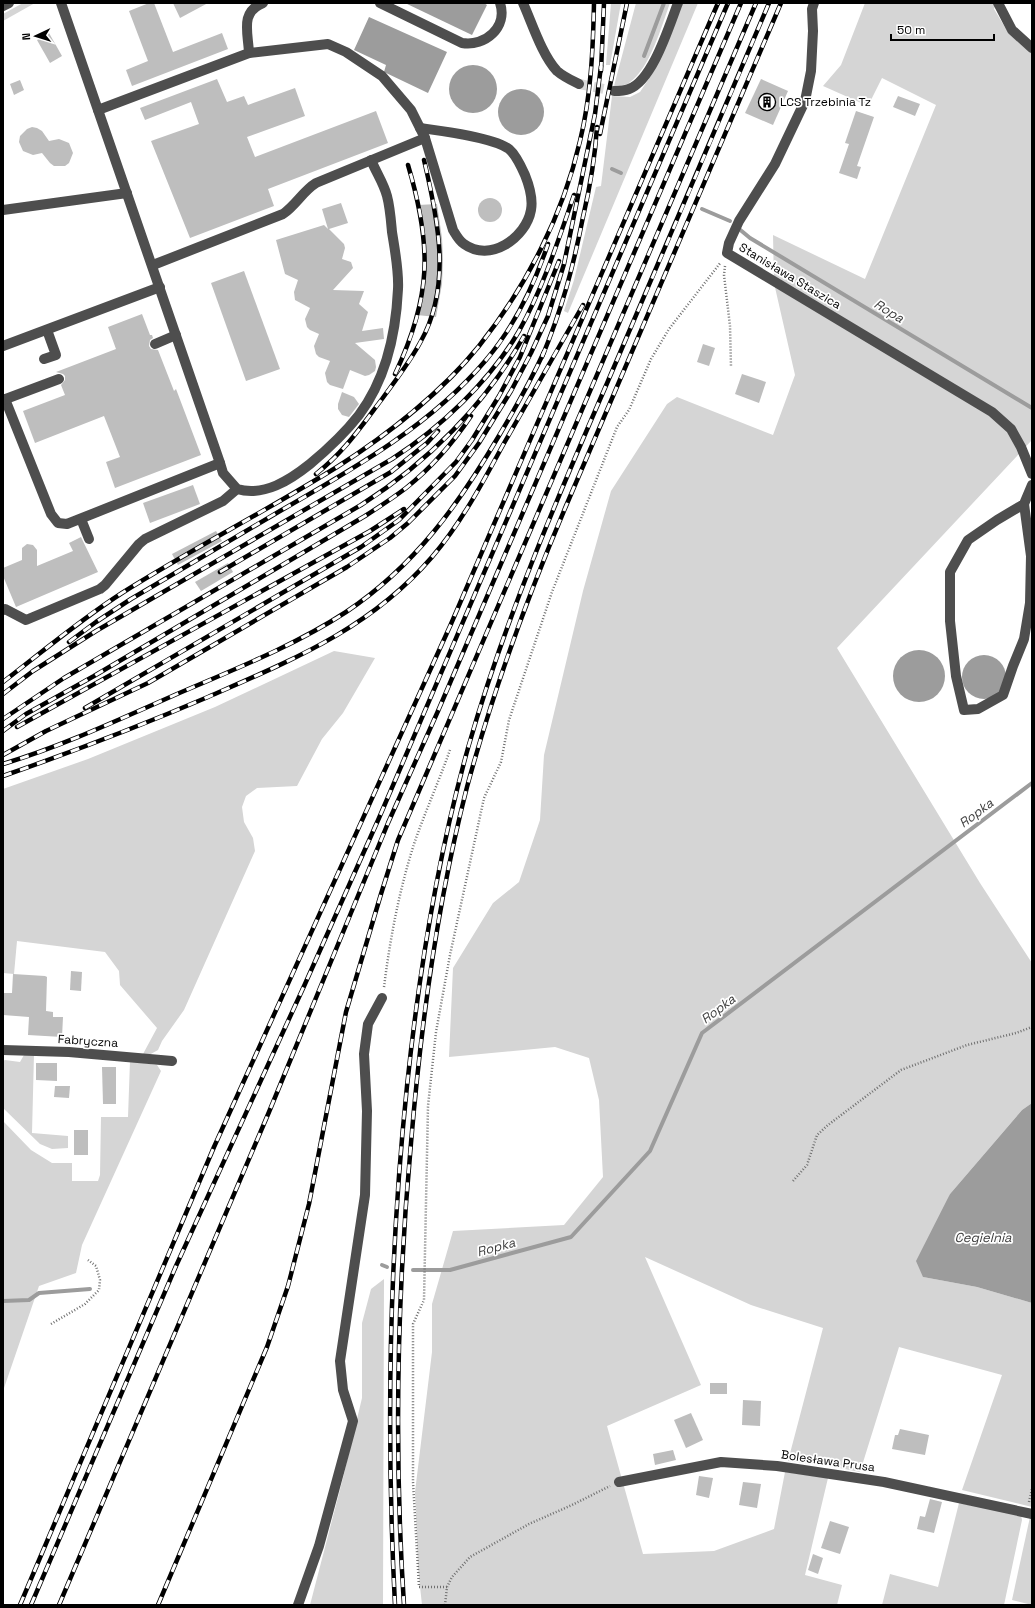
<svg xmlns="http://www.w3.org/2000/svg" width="1035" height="1608" font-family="'Space Grotesk',sans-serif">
  <rect width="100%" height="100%" fill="#fff"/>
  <g fill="#d5d5d5">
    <polygon points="23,3 35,3 3,21 3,14"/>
    <polygon points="611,3 621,3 610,65 606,65"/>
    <path d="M636 3H670C661 27 651 67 629 83 625 86 619 85 614 86Z"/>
    <polygon points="683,3 698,3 568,313 564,311 574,280 596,187 601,186 612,96 630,97 640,92 654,71 666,46"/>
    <polygon points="865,3 996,3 994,9 1009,34 1032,54 1032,440 837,648 980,883 1032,963 1032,1103 1022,1110 950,1194 923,1277 977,1287 1032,1303 1032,1507 962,1490 1002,1375 899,1347 860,1472 829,1466 788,1461 823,1328 751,1305 645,1257 701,1385 607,1426 643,1554 714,1551 774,1529 785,1472 828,1478 805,1575 842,1585 837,1605 422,1605 418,1568 415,1492 432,1352 432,1304 453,1231 564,1225 603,1177 599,1100 589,1058 555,1047 449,1057 453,968 493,903 519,882 540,820 544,755 583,591 611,491 667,404 677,397 773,435 795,375 774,283 773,235 865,279 936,105 882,78 868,106 823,86 841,65"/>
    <polygon points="334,651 375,658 343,713 322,739 297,786 257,788 246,796 242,807 244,822 253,838 255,851 184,1010 162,1041 158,1050 149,1055 143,1054 157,1028 120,985 119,971 105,952 17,941 14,974 3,973 3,789 88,759 215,707"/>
    <polygon points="34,1054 32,1133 68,1136 68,1148 52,1149 40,1144 3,1108 3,1061 5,1060 20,1062 24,1055"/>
    <polygon points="130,1061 157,1065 161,1071 82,1245 76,1273 39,1286 3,1391 3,1121 31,1150 52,1163 72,1163 72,1181 98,1181 100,1175 101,1117 128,1117"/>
    <polygon points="384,1279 383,1605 310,1605 343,1478 362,1398 362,1323 371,1289"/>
    <polygon points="959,1503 1021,1515 1022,1520 1004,1605 882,1605 890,1574 938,1587"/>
    <polygon points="1030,1517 1032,1517 1032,1605 1012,1600"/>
  </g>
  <g fill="#9c9c9c">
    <polygon points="405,3 484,3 487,5 472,35"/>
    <polygon points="369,17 447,52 428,93 384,72 386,65 354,50"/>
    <circle cx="473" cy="89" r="24"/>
    <circle cx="521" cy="112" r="23"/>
    <circle cx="919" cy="676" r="26"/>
    <circle cx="984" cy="677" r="22"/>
    <polygon points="1032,1103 1032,1303 977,1287 923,1277 916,1261 950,1194 1022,1110"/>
  </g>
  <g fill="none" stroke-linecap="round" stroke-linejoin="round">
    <g stroke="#9c9c9c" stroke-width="4">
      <polyline points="644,56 664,3"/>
      <polyline points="612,169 621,173"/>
      <polyline points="702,209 730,221"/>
      <polyline points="738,228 750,238 1032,408"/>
      <polyline points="382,1265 387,1267"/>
      <polyline points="413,1270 450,1270 571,1237 650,1151 702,1033 1032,783"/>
      <polyline points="3,1301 29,1300 39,1293 90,1289"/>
    </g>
  </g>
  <g fill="#bebebe">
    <polygon points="149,3 154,3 173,52 222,33 228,49 132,86 126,70 148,61 129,11"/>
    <polygon points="173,3 208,3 180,18"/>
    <polygon points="49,33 62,56 50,63 37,40"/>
    <polygon points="217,79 227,102 244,96 248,105 295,88 305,116 247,137 255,157 376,111 388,143 268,189 274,206 190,238 151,141 199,124 191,102 145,120 140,108"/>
    <polygon points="761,79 788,91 773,125 745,113"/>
    <polygon points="20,80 24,90 14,95 10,84"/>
    <polygon points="898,96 920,104 915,116 893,107"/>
    <polygon points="856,111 874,117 857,166 861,167 857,179 839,173 849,144 845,143"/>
    <polygon points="32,127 37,128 42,131 49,141 59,139 69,143 73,153 69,163 65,166 54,166 50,163 42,153 33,155 23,151 19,142 20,136 27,129"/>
    <circle cx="490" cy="210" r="12"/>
    <polygon points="341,203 348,223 329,229 344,244 345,248 342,259 351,262 353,268 333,290 364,291 359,304 368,312 362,331 383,328 384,339 355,343 375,360 376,367 375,371 369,375 365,376 350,370 343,389 330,385 327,382 325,373 330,361 319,357 316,354 314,346 319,334 310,330 307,327 305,319 310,308 295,300 294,292 298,280 285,274 276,240 324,225 328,229 322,209"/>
    <polygon points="437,204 442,238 443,260 442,284 436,317 417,315 423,279 424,256 418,205"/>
    <polygon points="244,271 280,369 246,381 211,283"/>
    <polygon points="142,314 150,335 152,335 153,338 150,340 149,346 151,349 158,350 174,391 176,389 201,455 115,488 106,462 120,457 104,416 35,443 23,411 65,395 61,385 65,380 65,376 63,374 56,372 116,349 108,327"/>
    <polygon points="703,344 715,348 709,366 697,362"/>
    <polygon points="742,374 766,382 759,403 735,394"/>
    <polygon points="342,392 354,397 359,404 349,417 342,415 338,409 338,404"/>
    <polygon points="193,485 200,504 150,523 143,503"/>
    <polygon points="216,531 222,541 178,565 172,554"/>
    <polygon points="81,537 98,572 16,607 3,576 3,568 22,560 22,548 27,544 33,545 37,550 37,566 73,551 69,543"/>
    <polygon points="228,563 233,572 201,591 195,582"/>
    <polygon points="71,971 82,972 81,991 70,990"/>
    <polygon points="13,974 45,976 47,977 46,1011 53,1012 53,1017 63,1017 62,1037 28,1035 29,1017 3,1015 3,993 12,993"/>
    <polygon points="36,1063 57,1063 57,1081 36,1080"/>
    <polygon points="102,1067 116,1067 116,1104 103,1104"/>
    <polygon points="55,1086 70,1086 69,1098 54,1097"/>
    <rect x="74" y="1130" width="14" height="25"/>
    <rect x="710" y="1383" width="17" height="11"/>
    <polygon points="743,1400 761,1401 760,1426 742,1425"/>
    <polygon points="691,1413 703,1440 686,1448 674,1420"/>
    <polygon points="900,1429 929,1435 925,1455 892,1449 895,1435 898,1435"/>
    <polygon points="673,1450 676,1460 655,1465 653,1454"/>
    <polygon points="699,1476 713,1478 709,1498 696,1495"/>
    <polygon points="743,1482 761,1484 757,1508 739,1505"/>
    <polygon points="930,1499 942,1502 934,1533 917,1529 920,1516 925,1517"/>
    <polygon points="830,1521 849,1527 840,1554 821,1548"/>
    <polygon points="813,1554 823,1558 818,1574 808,1570"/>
  </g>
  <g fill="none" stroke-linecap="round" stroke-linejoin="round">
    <polyline stroke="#d9d9d9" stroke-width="10" stroke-dasharray="10 5" stroke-linecap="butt" points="579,84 614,91"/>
    <g stroke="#707070" stroke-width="2.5" stroke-dasharray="1 2" stroke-linecap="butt">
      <polyline points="725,266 724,275 730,326 731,367"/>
      <path d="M384 987C390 939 399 891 414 844 425 812 439 781 450 750"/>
      <polyline points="793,1181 807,1165 817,1135 828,1125 901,1070 967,1045 1016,1033 1032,1027"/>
      <polyline points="51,1324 85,1304 99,1290 100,1280 96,1266 88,1260"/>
      <polyline points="1029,1502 1032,1489"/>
      <polyline points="447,1587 419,1587 413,1482 413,1324 424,1300 428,1106 436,1032 450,955 484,798 501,762 509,720 552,592 617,427 629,410 651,359 669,329 721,262"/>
      <polyline points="445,1605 447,1587 452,1577 470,1557 529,1524 572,1505 610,1486"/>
    </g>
    <g stroke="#4e4e4e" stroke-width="10">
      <path d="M61 3 220 463 223 473 237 489C264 497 290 480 310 464 328 449 345 433 359 415 386 379 396 333 398 289 399 271 395 251 392 232 391 221 390 207 387 196 384 184 376 172 371 160"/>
      <path d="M380 3 462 43C485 47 508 27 500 3"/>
      <path d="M523 3C532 23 542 55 557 71 564 77 571 80 579 84"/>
      <polyline points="814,3 812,9 813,31 811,71 805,101 775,164 739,221 729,243 727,253 992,412 1011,429 1021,447 1032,474"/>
      <polyline points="998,3 1012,30 1032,48"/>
      <polyline points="3,6 9,3"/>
      <path d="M614 91C619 91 624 91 629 89 653 80 669 26 678 3"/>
      <path d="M98 110 249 53C248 32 240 12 263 3"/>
      <path d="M420 128C442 131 492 137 509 149 516 155 521 166 525 175 529 185 533 199 531 210 526 238 490 263 464 244 459 241 456 235 453 230L425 138"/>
      <polyline points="3,210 127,193"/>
      <path d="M153 265 283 214C296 205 303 191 316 183L425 138 411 110 382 76 346 52 328 44 249 53"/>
      <polyline points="155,344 176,335"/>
      <polyline points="3,346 160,287"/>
      <polyline points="44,359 56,355 47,330"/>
      <polyline points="5,399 51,514 58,523 67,524 220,463"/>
      <polyline points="3,400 59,379"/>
      <polyline points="1024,504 997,520 968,540 950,572 950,621 956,676 964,710 978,709 1003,695 1013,666 1024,639 1030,603 1031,556 1024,504 1032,485"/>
      <polyline points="81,519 89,539"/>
      <polyline points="3,610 5,609 26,620 100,589 105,585 139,544 145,539 223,501 237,489"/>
      <polyline points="3,1050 69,1052 172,1061"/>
      <polyline points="619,1482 721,1462 777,1466 884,1482 1032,1514"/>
      <polyline points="298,1605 319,1546 353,1421 343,1390 340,1361 365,1195 367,1111 364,1054 368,1024 382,998"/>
    </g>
    <g stroke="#000" stroke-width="4.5">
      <g id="rail">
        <polyline points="601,71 604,3"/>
        <polyline points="600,134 627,3"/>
        <path d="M542 357C562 309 573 268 583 217 590 187 595 158 597 127"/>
        <path d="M395 374C432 296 432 246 408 165"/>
        <path d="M316 474C345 451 360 428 382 399 395 381 410 362 421 341 452 285 438 219 424 160"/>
        <polyline points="220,572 391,472 427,443 438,431"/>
        <path d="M69 642 96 622 131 599C181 570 230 540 280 511 353 469 430 426 486 360 515 326 534 285 548 244"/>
        <path d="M3 682C42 652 80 620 122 593 192 549 266 511 337 467 387 435 442 392 479 346 526 287 563 215 580 141 591 96 593 50 594 3"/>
        <path d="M3 694 33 671 96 631 392 459C440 428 490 381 519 331 543 288 558 241 574 195"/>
        <polyline points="85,708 361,547 399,520 456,462 472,440 499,396 520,357 559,261"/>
        <path d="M3 719 64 678 361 505C427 463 485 405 524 336"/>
        <polyline points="17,727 370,531 404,509"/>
        <path d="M3 731 26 714 94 676 365 516C379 507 393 498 406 488 431 468 453 443 471 416"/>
        <polyline points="3,755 46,731 148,683 347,567 390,538 408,523 455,476 479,443 511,391 531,353 548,316 564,264 576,206 595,114 601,66"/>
        <path d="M3 764C63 746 120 719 177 694 235 669 294 646 346 612 415 566 459 504 500 434 516 407 531 380 544 352"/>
        <path d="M3 776C72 752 140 726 208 697 292 660 370 629 432 557 461 523 482 484 503 445 530 398 556 352 583 305"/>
        <polyline points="20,1605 214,1147 451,624 718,3"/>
        <polyline points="31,1605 176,1266 305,984 379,818 728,3"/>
        <polyline points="59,1605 269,1112 388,823 438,711 741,3"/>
        <polyline points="158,1605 267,1347 288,1286 309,1204 346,1012 381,894 398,840 756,3"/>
        <path d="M395 1605C386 1432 389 1259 407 1086 419 972 437 859 468 748 504 622 556 501 608 381 662 255 716 129 769 3"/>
        <path d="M404 1605C394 1452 397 1296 411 1143 421 1023 437 904 467 787 493 691 527 598 566 506L781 3"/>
      </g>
    </g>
    <use href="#rail" stroke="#fff" stroke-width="3" stroke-dasharray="9" stroke-linecap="butt"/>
  </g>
  <defs>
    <g id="building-ring" transform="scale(0.9)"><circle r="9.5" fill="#fff" stroke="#000" stroke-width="1.5"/><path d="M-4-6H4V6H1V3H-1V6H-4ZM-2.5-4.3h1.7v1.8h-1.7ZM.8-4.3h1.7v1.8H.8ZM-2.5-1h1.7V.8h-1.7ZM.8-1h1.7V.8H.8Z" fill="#000"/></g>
  </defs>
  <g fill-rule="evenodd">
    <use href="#building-ring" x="767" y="102"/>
  </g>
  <g text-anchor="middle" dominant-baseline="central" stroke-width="3.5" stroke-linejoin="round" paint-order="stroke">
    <g font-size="12" fill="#000" stroke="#fff" text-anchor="start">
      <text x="780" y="102">LCS Trzebinia Tz</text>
    </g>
    <g font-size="12" fill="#000" stroke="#fff">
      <text transform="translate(790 276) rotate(31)">Stanisława Staszica</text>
      <text transform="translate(88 1041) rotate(4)">Fabryczna</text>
      <text transform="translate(828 1461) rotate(8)">Bolesława Prusa</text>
    </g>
    <g font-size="13" font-style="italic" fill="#3d3d3d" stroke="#fff">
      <text transform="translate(889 311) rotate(31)">Ropa</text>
      <text transform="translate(976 813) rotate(-37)">Ropka</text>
      <text transform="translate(718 1009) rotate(-37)">Ropka</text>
      <text x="983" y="1237">Cegielnia</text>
      <text transform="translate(496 1247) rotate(-15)">Ropka</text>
    </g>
  </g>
  <rect width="1035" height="1608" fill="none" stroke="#000000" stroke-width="8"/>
  <g transform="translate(36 36) rotate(266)" stroke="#ffffff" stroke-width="3" paint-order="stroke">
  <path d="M0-3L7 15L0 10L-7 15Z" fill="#000000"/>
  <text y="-6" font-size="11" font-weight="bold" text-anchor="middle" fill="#000000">N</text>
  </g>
  <path d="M891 34v6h103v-6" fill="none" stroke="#000000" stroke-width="2"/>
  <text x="897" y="34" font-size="12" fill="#000000" stroke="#ffffff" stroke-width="3" paint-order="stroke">50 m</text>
</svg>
